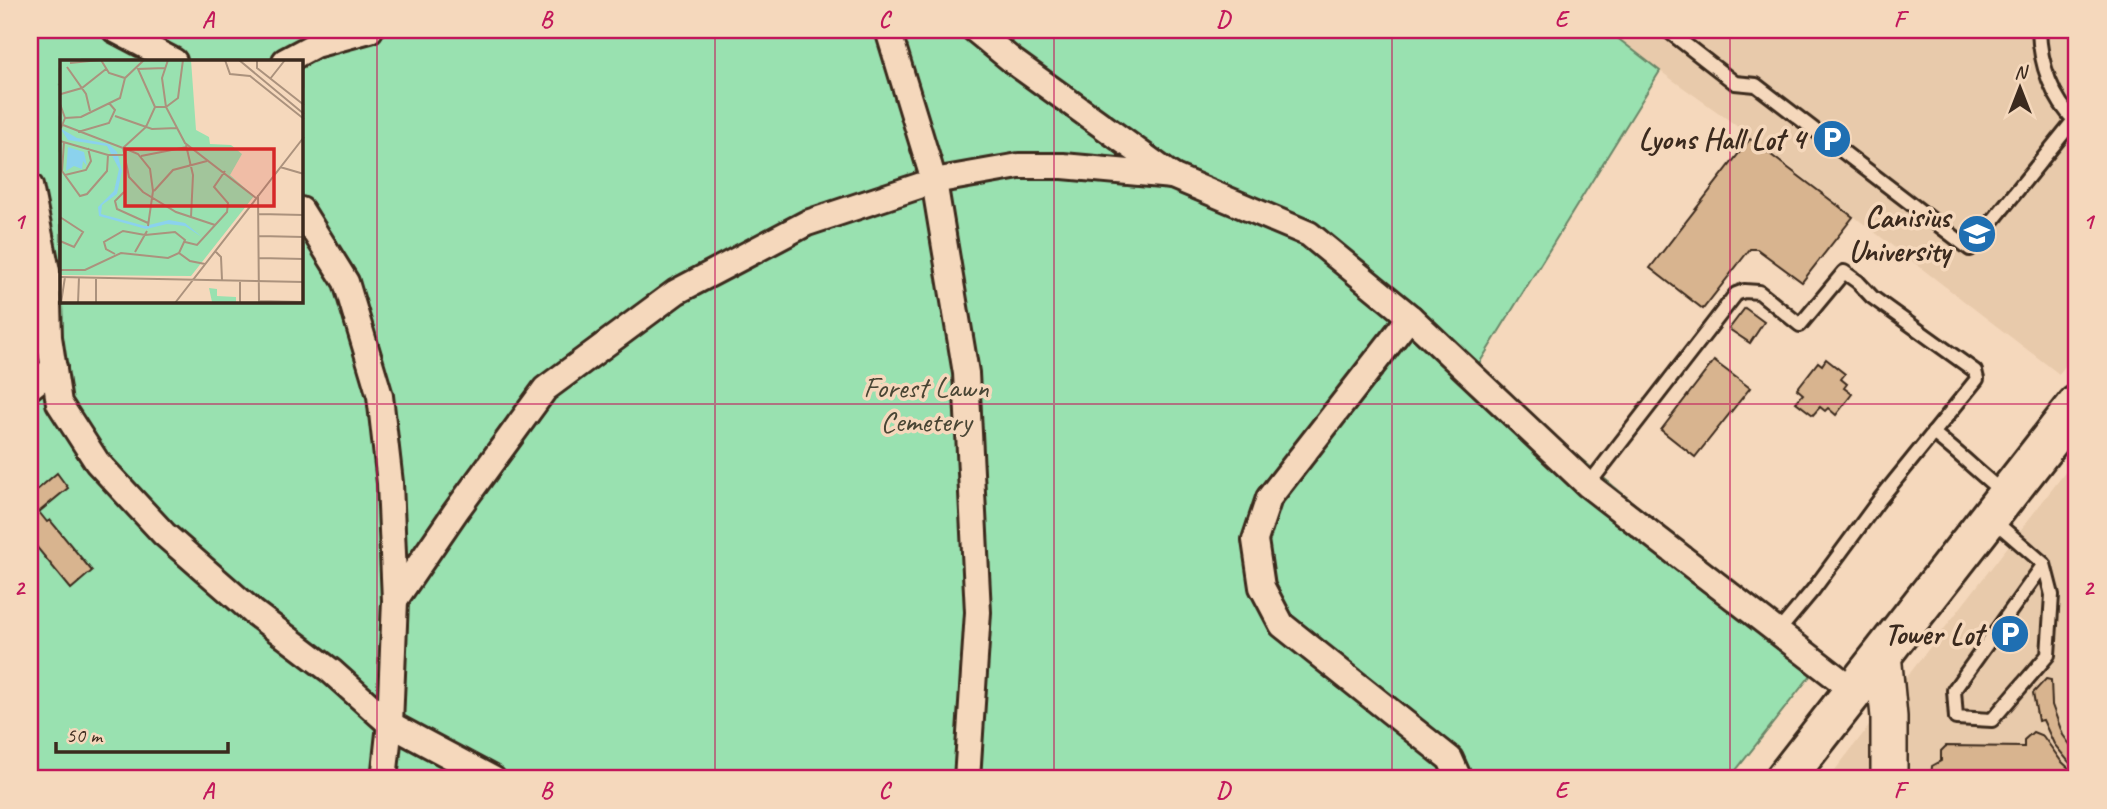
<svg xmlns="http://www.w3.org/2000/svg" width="2107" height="809" font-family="Caveat,sans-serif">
  <rect width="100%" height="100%" fill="#f5d8bc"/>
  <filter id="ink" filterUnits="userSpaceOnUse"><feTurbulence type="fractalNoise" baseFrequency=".0143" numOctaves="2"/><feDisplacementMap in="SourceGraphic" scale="14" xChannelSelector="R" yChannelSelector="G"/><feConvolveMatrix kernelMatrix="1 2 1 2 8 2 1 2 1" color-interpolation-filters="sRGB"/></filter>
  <g filter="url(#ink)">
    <g fill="#e8caab">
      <polygon points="1607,30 2077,30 2077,350 2059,374 1726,118 1660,71"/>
      <polygon points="2077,457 2077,779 1828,779 1832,774"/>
    </g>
    <path fill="#99e1b0" stroke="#6a8667" stroke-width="2" fill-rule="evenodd" d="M30 30H1607L1660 71 1475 370 1822 661 1729 779H30ZM61 61H301V301H61Z"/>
    <g fill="#d8b48f" stroke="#3b2a1e" stroke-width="2">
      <polygon points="1750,139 1853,217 1802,282 1757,249 1750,249 1703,309 1650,268"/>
      <polygon points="1745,308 1764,322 1750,343 1729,329"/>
      <polygon points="1826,359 1845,374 1841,379 1847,384 1844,388 1852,394 1836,415 1828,408 1825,411 1820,407 1813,415 1796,402 1803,394 1797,389 1818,362 1822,365"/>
      <polygon points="1714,361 1750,388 1695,457 1661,430"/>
      <polygon points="57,473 68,488 39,512 47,522 50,520 92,571 71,589 30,539 30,496"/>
      <polygon points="2046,679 2051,680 2052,705 2063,735 2077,754 2077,779 1931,779 1932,766 1941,761 1941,751 1946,746 2024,747 2024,740 2033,732 2043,736 2061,761 2072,771 2074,768 2054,744 2043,720 2038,721 2033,693"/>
    </g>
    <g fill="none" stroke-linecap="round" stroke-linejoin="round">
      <g stroke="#3b2a1e" stroke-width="18">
        <g id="lane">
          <polyline points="1667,30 1735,83 1756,85 1970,249 2074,120"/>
          <path d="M2039 30C2040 64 2052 99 2077 123"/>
          <path d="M1933 433C1958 452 1980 474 2005 494"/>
          <polyline points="1588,485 1736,294 1744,291 1759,292 1800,325 1844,272 1858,282 1872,297 1975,371 1977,379 1880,499 1813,590 1777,633"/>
          <polyline points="1992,519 2044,564 2052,595 2048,655 1992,720 1956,718 1954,690 2044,564"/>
        </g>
      </g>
      <g stroke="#3b2a1e" stroke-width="30">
        <g id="street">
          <polyline points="115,30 174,61"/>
          <polyline points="888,30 934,181 966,373 978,612 967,779"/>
          <polyline points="975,30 1014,62 1172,176 1309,234 1410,317 1588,485 1854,691"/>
          <polyline points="285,61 315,45 370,30"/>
          <polyline points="30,186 47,271 49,337 59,403 97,462 164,534 253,612 331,671 390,724 493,779"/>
          <polyline points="301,210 346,282 380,396 390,483 395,600 390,724 384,779"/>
          <polyline points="1410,317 1269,498 1255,540 1262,587 1282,625 1450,759 1459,779"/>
          <polyline points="30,387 54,368"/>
          <polyline points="395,600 456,511 545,389 676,292 807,223 934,181 1019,166 1063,166 1172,176"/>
        </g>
      </g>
      <g stroke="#3b2a1e" stroke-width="40">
        <polyline id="secondary" points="1883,654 1889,717 1889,779"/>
      </g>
      <g stroke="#3b2a1e" stroke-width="44">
        <polyline id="primary" points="1785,779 2077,405"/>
      </g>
      <use href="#lane" stroke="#f5d8bc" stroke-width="12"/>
      <use href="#street" stroke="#f5d8bc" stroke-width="24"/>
      <use href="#secondary" stroke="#f5d8bc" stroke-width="35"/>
      <use href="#primary" stroke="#f5d8bc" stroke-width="38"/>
    </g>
  </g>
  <path fill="none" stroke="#c2185b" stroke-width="2" stroke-opacity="0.55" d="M377 30V779M715 30V779M1054 30V779M1392 30V779M1730 30V779M30 404H2077"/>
  <defs>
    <g id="parking-disc" transform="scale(2.0125)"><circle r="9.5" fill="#1f6fb2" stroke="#f5d8bc"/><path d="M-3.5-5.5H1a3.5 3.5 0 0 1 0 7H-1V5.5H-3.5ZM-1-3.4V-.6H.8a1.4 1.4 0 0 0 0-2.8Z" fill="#fff"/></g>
    <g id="university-disc" transform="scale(2.0125)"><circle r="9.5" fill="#1f6fb2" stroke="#f5d8bc"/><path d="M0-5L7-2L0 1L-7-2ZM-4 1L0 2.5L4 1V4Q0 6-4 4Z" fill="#fff"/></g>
  </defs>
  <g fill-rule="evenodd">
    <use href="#parking-disc" x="1832" y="139"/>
    <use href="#university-disc" x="1977" y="234"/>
    <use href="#parking-disc" x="2010" y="634"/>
  </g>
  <g text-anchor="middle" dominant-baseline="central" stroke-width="7" stroke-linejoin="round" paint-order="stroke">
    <g font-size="30" font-weight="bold" fill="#3b2a1e" stroke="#f5d8bc" text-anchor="end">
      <text x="1805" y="139">Lyons Hall Lot 4</text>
      <text x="1950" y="217">Canisius<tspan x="1950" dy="34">University</tspan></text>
      <text x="1983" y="634">Tower Lot</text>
    </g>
    <g font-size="30" fill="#494534" stroke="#f5d8bc">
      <text x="926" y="387">Forest Lawn<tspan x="926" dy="34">Cemetery</tspan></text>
    </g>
  </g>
  <g transform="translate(60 60)">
    <rect width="243" height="243" fill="#f5d8bc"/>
    <path d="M0 0H131L136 70 149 77 150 84 171 85 182 94 170 115 194 136 131 216 0 215ZM149 228 157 229V236L176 237V243H147L152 242Z" fill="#99e1b0"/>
    <path d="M0 68 17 78 49 84 57 92 62 111 57 134 42 145 41 154 85 166 109 160 125 163 142 177 125 166 107 164 86 169 39 156 38 147 54 131 59 109 47 86 8 80ZM8 87 24 92 27 106 23 101 22 109 14 106 6 111Z" fill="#8bd2ed"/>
    <path fill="none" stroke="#ab927d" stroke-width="2" d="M41 0 49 13 65 18 84 0M108 0 102 18 106 47 125 83 196 138M165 0 170 14 190 16 244 59M179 0 244 54M197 0V8L244 45M10 3 40 0M7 7 26 34 30 51M210 19 225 0M1 34 22 28 46 9M0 44 5 58 1 68M95 47 78 9 105 8M55 56 92 69 117 68M5 58 21 57 60 38 65 18M3 65 63 88 69 117 83 132 116 152 155 165M18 72 49 63 55 50 49 43M0 81 48 95H63M4 82 2 111 20 136 27 134 47 111 48 95M126 85 133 115 131 157M63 88 86 67 95 47H106L118 38 123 0M64 88 78 94 90 109 93 131 88 166M81 96 127 87M220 107 244 114M5 115 26 110 31 101 28 88M94 131 113 110 147 101M198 135 199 243M60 136 64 132 55 141 57 149 88 163M199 154 244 155M0 157 23 172 14 187 0 181M199 176 244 177M125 182 137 185 167 152 168 143 154 127 165 111M155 191 161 197 162 220M75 192 87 171M119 193 130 201 145 204M199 198 244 199M0 210H25L61 193 108 198 119 193 125 180 115 172 85 175 63 171 44 182 46 189 55 194M0 217 244 222M180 220V243M199 241 244 242M1 243 5 217M18 243 19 217M36 243V218M115 243 244 77"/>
    <path fill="#d62828" fill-opacity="0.15" stroke="#d62828" stroke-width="3.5" d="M65 89H214V146H65Z"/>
    <rect width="243" height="243" fill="none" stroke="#3b2a1e" stroke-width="3.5"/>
  </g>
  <rect width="2107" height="809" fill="none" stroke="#f5d8bc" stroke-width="77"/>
  <g transform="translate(2020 88)" stroke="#f5d8bc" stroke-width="5" paint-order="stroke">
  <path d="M0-5L12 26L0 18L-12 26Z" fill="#3b2a1e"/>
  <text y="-10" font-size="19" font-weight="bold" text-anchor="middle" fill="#3b2a1e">N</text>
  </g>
  <path d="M56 742v10h172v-10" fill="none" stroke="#3b2a1e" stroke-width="3.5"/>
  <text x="66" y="742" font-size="21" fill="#3b2a1e" stroke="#f5d8bc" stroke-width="5" paint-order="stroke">50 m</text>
  <rect x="38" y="38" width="2030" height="732" fill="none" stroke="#c2185b" stroke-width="2.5"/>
  <g font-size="23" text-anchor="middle" font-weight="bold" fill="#c2185b">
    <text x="208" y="27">A</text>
    <text x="546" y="27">B</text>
    <text x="884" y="27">C</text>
    <text x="1223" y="27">D</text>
    <text x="1561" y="27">E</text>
    <text x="1899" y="27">F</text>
    <text x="19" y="229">1</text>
    <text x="2088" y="229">1</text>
    <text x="19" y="595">2</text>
    <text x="2088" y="595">2</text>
    <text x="208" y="798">A</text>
    <text x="546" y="798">B</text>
    <text x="884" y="798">C</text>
    <text x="1223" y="798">D</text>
    <text x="1561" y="798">E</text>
    <text x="1899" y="798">F</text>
  </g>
</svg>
